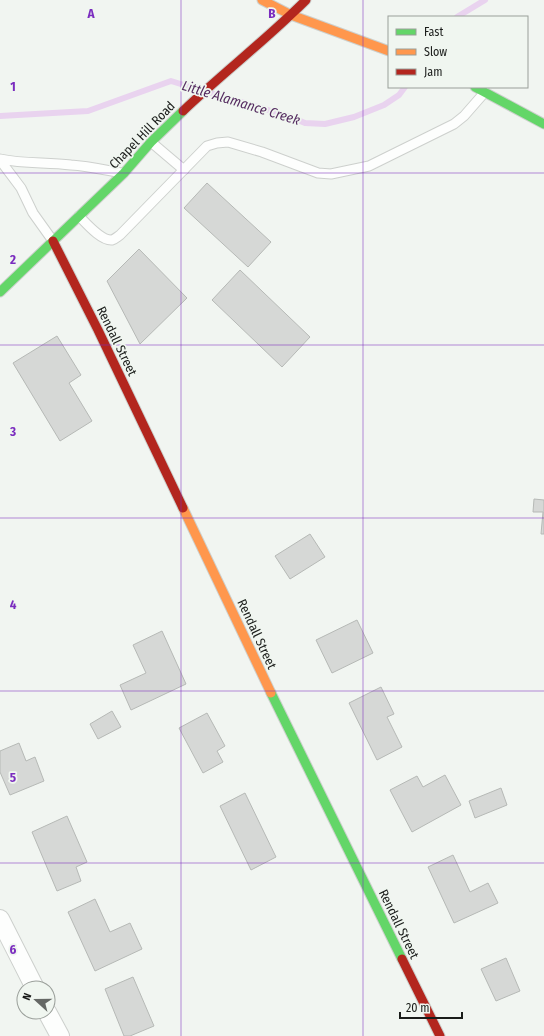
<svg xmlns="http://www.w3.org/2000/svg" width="544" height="1036" font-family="'Fira Sans Condensed',sans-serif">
  <rect width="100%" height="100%" fill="#f1f5f1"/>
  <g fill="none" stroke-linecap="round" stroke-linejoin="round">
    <g stroke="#e9d3ef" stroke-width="6">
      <polyline points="457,17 485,0"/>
      <polyline points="211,93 288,116 305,123 325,124 354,117 384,105 399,95 405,87"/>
      <polyline points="0,116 88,111 171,81 200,90"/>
    </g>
  </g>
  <g fill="#d6d8d6" stroke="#b6b9b6">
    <polygon points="207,183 271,242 248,267 184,208"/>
    <polygon points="139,249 187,298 140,344 107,281"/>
    <polygon points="240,270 310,337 282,367 212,300"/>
    <polygon points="57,336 81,375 69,383 92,421 60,441 13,363"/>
    <polygon points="534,499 544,500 544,534 541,534 543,512 533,512"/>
    <polygon points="310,534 325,557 290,579 275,556"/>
    <polygon points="357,620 373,653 332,673 316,640"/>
    <polygon points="162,631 186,684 131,710 120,685 146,673 133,645"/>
    <polygon points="381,687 394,714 387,717 402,747 377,760 349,703"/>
    <polygon points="112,711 121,727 98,739 90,724"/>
    <polygon points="207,713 225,746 217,751 223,762 203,773 179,728"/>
    <polygon points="19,743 26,761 35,757 44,781 10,795 0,772 0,751"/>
    <polygon points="445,775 461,805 412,832 390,790 417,776 423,787"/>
    <polygon points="501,788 507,805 475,818 469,801"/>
    <polygon points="245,793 276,857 251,870 220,806"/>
    <polygon points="67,816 87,862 76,867 81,881 57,891 32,832"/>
    <polygon points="453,855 470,892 488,883 498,903 454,923 428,867"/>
    <polygon points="95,899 110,932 130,923 142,949 95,971 68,912"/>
    <polygon points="506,958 520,991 496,1001 481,969"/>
    <polygon points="133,977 154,1026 130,1036 124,1036 105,989"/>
  </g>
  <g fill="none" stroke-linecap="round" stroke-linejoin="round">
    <g stroke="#cdd0cd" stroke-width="11">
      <g id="lane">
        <polyline points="151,142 184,170"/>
        <path d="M0 159C23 164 47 162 71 165 88 166 105 170 122 173"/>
        <polyline points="0,160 21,188 33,213 53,241"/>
        <path d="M79 216C86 223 101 241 112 240 115 239 117 237 120 235L207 146 217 143 228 142 262 152 318 173 331 174 369 166 454 124 464 116 485 92"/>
      </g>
    </g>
    <g stroke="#cdd0cd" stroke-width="20">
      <g id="street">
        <polyline points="0,919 35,988"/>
        <polyline points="47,1012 60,1036"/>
      </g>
    </g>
    <g stroke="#cdd0cd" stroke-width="11">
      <g id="fast">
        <polyline points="475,87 544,124"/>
        <polyline points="0,292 124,173 151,142 183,111"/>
        <polyline points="271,693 402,959"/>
      </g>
    </g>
    <g stroke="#cdd0cd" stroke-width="11">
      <g id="slow">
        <polyline points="262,0 291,15 389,51"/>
        <polyline points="183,508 271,693"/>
      </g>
    </g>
    <g stroke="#cdd0cd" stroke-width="11">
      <g id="jam">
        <path d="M183 111C223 73 267 39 306 0"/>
        <polyline points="53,241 98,330 183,508"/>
        <polyline points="402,959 440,1036"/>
      </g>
    </g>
    <use href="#lane" stroke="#fdfefd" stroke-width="9"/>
    <use href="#street" stroke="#fdfefd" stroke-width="18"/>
    <use href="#fast" stroke="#63d668" stroke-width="9"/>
    <use href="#slow" stroke="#ff974d" stroke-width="9"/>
    <use href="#jam" stroke="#b3261e" stroke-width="9"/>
  </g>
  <path fill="none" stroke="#7b2cbf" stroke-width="1" stroke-opacity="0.55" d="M181 0V1036M363 0V1036M0 173H544M0 345H544M0 518H544M0 691H544M0 863H544"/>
  <g text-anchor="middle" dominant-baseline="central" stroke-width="3.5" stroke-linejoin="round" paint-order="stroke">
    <g font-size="13" fill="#1a1c1a" stroke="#f0f6f0">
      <text transform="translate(142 135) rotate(-46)">Chapel Hill Road</text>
      <text transform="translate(117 341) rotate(64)">Rendall Street</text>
      <text transform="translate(257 634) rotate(65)">Rendall Street</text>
      <text transform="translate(399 924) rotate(64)">Rendall Street</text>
    </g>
    <g font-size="14" font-style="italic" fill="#562d61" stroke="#f0f6f0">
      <text transform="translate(241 103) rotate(17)">Little Alamance Creek</text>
    </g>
  </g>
  <g font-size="13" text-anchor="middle" font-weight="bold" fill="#7b2cbf" stroke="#f0f6f0" stroke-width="3.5" stroke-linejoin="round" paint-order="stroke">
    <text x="91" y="18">A</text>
    <text x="272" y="18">B</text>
    <text x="13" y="91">1</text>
    <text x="13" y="264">2</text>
    <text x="13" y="436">3</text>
    <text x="13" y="609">4</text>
    <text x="13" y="782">5</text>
    <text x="13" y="954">6</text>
  </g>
  <rect x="388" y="16" width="140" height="72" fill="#f0f6f0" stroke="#9a9f9a"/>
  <rect x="396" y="29" width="20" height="6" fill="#63d668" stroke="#9a9f9a"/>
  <text x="424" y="36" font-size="12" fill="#1a1c1a">Fast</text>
  <rect x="396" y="49" width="20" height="6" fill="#ff974d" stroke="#9a9f9a"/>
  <text x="424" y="56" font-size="12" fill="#1a1c1a">Slow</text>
  <rect x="396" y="69" width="20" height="6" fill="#b3261e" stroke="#9a9f9a"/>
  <text x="424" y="76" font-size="12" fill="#1a1c1a">Jam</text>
  <g transform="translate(36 1000) rotate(291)"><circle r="19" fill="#f0f6f0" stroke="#9a9f9a"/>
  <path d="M0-3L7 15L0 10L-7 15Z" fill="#656865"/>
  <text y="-6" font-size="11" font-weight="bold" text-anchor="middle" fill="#1a1c1a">N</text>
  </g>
  <path d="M400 1012v6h62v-6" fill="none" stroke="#1a1c1a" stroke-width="2"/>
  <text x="406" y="1012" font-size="12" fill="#1a1c1a" stroke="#f0f6f0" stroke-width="3" paint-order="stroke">20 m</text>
</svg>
